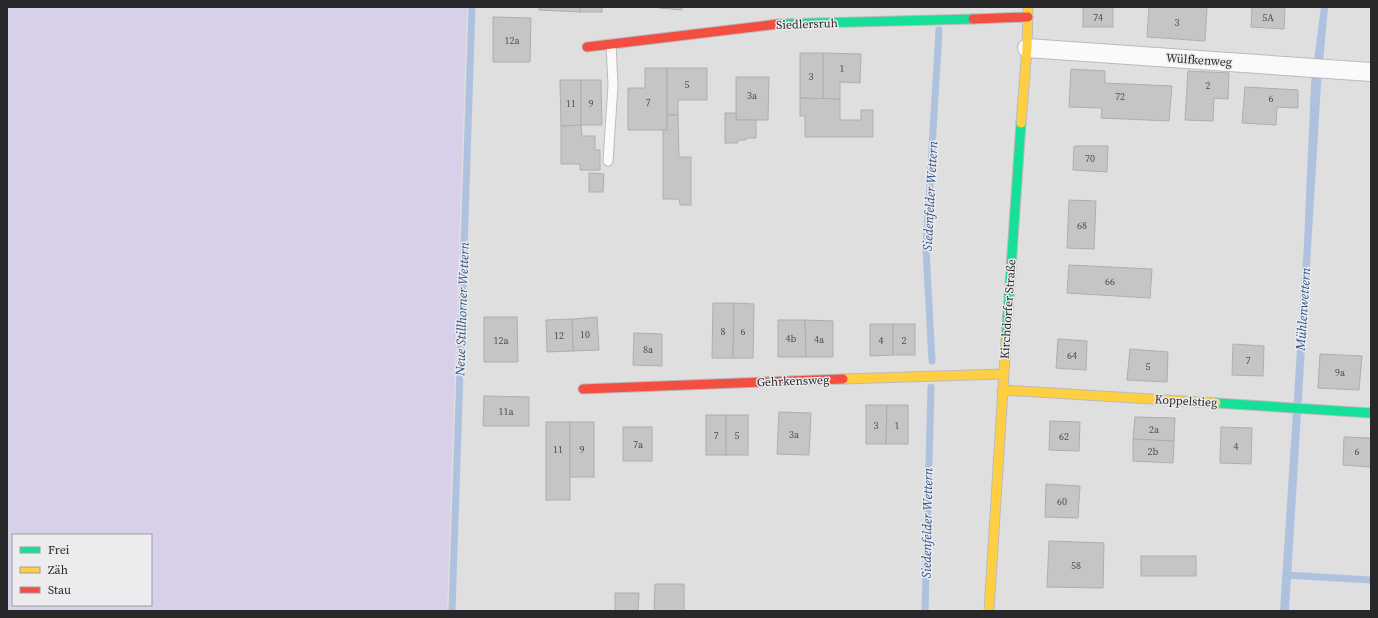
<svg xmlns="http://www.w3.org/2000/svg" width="1378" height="618" font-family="'Source Serif 4',serif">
  <rect width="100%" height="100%" fill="#dfdfe0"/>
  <path fill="#d8d0e9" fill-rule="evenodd" d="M7 7H467L447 611H7ZM13 535H151V605H13Z"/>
  <polygon fill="#aec2df" points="1321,7 1328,7 1321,84 1289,611 1280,611 1304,243 1311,83"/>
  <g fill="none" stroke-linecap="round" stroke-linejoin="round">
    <g stroke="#aec2df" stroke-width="7">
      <polyline points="932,361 926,250 939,30"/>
      <polyline points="1286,575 1371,580"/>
      <polyline points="452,611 472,7"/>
      <polyline points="925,611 931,387"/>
    </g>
  </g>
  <g fill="#c5c5c5" stroke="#aeaeae">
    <polygon points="539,7 580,7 580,12 539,10"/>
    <rect x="580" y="7" width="22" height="5"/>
    <polygon points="659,7 682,7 682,10 659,8"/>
    <rect x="1083" y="7" width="30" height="20"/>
    <polygon points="1149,7 1207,7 1205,41 1147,37"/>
    <polygon points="1252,7 1285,7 1284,29 1251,27"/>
    <polygon points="493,17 531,18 530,62 493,62"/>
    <polygon points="800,53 823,53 823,99 800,98"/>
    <polygon points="823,53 861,54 860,83 840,82 840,99 823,99"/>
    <polygon points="645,68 667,68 667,130 628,130 628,88 645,88"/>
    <polygon points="667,68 707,68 707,100 678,100 678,115 667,115"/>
    <polygon points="1071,69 1105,71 1105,83 1172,86 1169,121 1101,118 1102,108 1069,107"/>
    <polygon points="1188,71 1229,73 1228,99 1214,98 1213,121 1185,120"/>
    <polygon points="736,77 769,77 768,120 736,120"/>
    <polygon points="560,80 581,80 581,125 561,126"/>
    <polygon points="581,80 601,80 602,125 581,125"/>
    <polygon points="1245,87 1298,90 1298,108 1277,107 1276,125 1242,123"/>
    <polygon points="800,98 840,99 840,120 861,120 861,110 873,110 873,137 805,137 805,116 800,116"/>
    <polygon points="725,113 736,113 736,120 756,120 756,138 746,138 746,140 738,140 738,143 725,143"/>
    <polygon points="667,115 678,115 679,157 691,157 691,205 680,205 679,199 663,199 663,130 667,130"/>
    <polygon points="581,125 582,136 595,136 595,150 600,150 600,170 580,170 580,164 561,164 561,126"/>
    <polygon points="1074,146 1108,146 1107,172 1073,170"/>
    <polygon points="589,173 604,174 603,192 589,192"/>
    <polygon points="1069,200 1096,201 1094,249 1067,248"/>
    <polygon points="1069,265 1152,269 1150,298 1067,293"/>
    <polygon points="713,303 734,303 733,358 712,358"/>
    <polygon points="734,303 754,304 753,358 733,358"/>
    <polygon points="484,317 517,317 518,362 484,362"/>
    <polygon points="597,317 599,350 573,351 572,319"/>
    <polygon points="572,319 573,351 547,352 546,320"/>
    <polygon points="778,320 805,320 806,357 778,357"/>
    <polygon points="805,320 833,321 833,357 806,357"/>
    <polygon points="870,324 893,324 893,355 870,356"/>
    <rect x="893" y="324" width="22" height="31"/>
    <polygon points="634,333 662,334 662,366 633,365"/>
    <polygon points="1058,339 1087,341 1086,370 1056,368"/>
    <polygon points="1233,344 1264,346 1263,376 1232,375"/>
    <polygon points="1130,349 1168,352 1167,382 1127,380"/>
    <polygon points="1320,354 1362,356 1359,390 1318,388"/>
    <polygon points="484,396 529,397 529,426 483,426"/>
    <polygon points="866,405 887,405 886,444 866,444"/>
    <polygon points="887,405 908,405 908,444 886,444"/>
    <polygon points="779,412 811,413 809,455 777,454"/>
    <rect x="706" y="415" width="20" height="40"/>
    <rect x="726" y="415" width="22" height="40"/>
    <polygon points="1135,417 1175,418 1174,441 1133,439"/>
    <polygon points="1050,421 1080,422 1079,451 1049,450"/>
    <rect x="546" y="422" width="24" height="78"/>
    <rect x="570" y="422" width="24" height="55"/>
    <rect x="623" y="427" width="29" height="34"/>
    <polygon points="1221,427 1252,428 1251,464 1220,463"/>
    <polygon points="1344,437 1371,438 1371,467 1343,465"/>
    <polygon points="1133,439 1174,441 1173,463 1133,461"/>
    <polygon points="1046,484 1080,486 1078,518 1045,517"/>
    <polygon points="1049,541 1104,543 1103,588 1047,587"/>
    <rect x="1141" y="556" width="55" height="20"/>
    <polygon points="655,584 684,584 684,611 654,611"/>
    <polygon points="615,593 639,593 638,611 615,611"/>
  </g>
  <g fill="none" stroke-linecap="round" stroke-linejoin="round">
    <g stroke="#bbbbbc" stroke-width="11">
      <polyline id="lane" points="608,161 613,85 611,44"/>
    </g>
    <g stroke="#bbbbbc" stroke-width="20">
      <polyline id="street" points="1027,48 1371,72"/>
    </g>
    <g stroke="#bbbbbc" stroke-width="11">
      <g id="fast">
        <polyline points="778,24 973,19"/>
        <polyline points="1006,341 1021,123"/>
        <polyline points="1216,403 1371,413"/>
      </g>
    </g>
    <g stroke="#bbbbbc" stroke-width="11">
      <g id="slow">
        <polyline points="1021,123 1027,48 1028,7"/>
        <polyline points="843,379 1003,374"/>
        <polyline points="1002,390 1216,403"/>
        <polyline points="989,611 1006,341"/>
      </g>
    </g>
    <g stroke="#bbbbbc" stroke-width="11">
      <g id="jam">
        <polyline points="973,19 1028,17"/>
        <polyline points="587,47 778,24"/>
        <polyline points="583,389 843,379"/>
      </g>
    </g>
    <use href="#lane" stroke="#fafafa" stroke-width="9"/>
    <use href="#street" stroke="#fafafa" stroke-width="18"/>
    <use href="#fast" stroke="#16e098" stroke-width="9"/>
    <use href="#slow" stroke="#ffcf43" stroke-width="9"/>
    <use href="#jam" stroke="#f24e42" stroke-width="9"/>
  </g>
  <g text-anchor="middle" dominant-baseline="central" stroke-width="3" stroke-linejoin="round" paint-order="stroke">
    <g font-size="10" fill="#4f4e50">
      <text x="1098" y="17">74</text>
      <text x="1268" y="17">5A</text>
      <text x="1177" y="22">3</text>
      <text x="512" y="40">12a</text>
      <text x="842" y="68">1</text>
      <text x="811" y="76">3</text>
      <text x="687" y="84">5</text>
      <text x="1208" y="85">2</text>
      <text x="752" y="95">3a</text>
      <text x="1120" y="96">72</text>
      <text x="1271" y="98">6</text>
      <text x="648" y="102">7</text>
      <text x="571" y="103">11</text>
      <text x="591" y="103">9</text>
      <text x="1090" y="158">70</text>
      <text x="1082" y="225">68</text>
      <text x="1110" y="281">66</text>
      <text x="723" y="331">8</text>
      <text x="743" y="331">6</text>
      <text x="585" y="334">10</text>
      <text x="559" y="335">12</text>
      <text x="791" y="338">4b</text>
      <text x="819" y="339">4a</text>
      <text x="501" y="340">12a</text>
      <text x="881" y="340">4</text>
      <text x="904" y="340">2</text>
      <text x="648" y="349">8a</text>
      <text x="1072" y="355">64</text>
      <text x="1248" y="360">7</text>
      <text x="1148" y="366">5</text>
      <text x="1340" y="372">9a</text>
      <text x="506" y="411">11a</text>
      <text x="876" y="425">3</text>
      <text x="897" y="425">1</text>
      <text x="1154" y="429">2a</text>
      <text x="794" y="434">3a</text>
      <text x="716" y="435">7</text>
      <text x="737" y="435">5</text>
      <text x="1064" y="436">62</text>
      <text x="638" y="444">7a</text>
      <text x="1236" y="446">4</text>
      <text x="558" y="449">11</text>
      <text x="582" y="449">9</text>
      <text x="1153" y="451">2b</text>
      <text x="1357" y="451">6</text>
      <text x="1062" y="501">60</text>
      <text x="1076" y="565">58</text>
    </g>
    <g font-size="12" fill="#282729" stroke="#ecebee">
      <text transform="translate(807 24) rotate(-2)">Siedlersruh</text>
      <text transform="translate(1199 60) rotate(4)">Wülfkenweg</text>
      <text transform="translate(1008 309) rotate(-86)">Kirchdorfer Straße</text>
      <text transform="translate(793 381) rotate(-2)">Gehrkensweg</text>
      <text transform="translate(1186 401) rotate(3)">Koppelstieg</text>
    </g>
    <g font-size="13" font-style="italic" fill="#2f5287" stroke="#ecebee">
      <text transform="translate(930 196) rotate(-87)">Siedenfelder Wettern</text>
      <text transform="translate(462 309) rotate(-88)">Neue Stillhorner Wettern</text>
      <text transform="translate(1303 309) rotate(-86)">Mühlenwettern</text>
      <text transform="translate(927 523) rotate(-89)">Siedenfelder Wettern</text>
    </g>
  </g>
  <rect width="1378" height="618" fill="none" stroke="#282729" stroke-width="16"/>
  <rect x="12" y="534" width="140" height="72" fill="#ecebee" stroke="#9e9d9f"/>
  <rect x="20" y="547" width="20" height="6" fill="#16e098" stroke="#9e9d9f"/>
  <text x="48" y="554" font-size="12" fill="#282729">Frei</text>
  <rect x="20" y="567" width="20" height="6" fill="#ffcf43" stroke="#9e9d9f"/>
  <text x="48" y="574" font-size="12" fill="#282729">Zäh</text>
  <rect x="20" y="587" width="20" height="6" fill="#f24e42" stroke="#9e9d9f"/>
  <text x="48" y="594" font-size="12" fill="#282729">Stau</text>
</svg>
